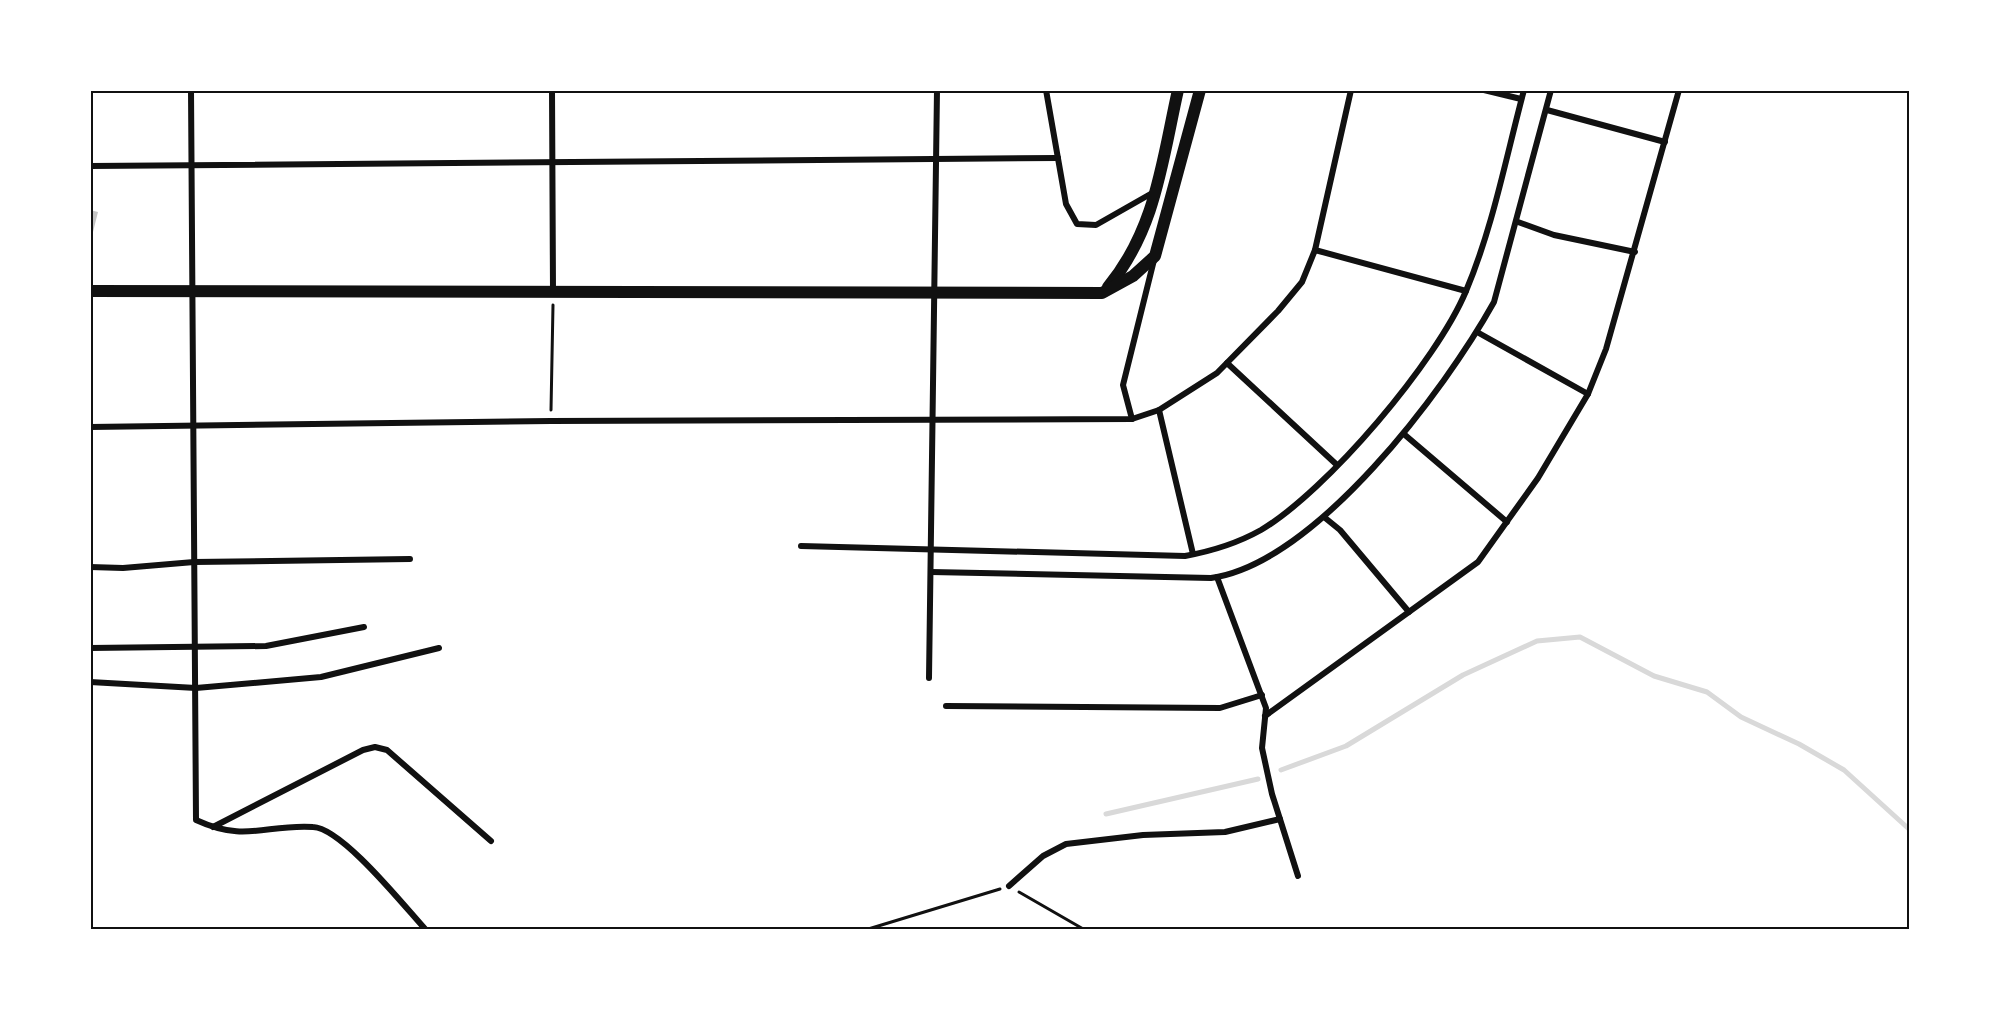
<svg xmlns="http://www.w3.org/2000/svg" width="2000" height="1020" font-family="'Varela Round',sans-serif">
  <rect width="100%" height="100%" fill="#fff"/>
  <g fill="none" stroke-linecap="round" stroke-linejoin="round">
    <g stroke="#d9d9d9" stroke-width="5">
      <polyline points="1281,770 1346,746 1463,675 1537,641 1580,637 1654,676 1707,692 1741,717 1799,744 1844,770 1910,830"/>
      <polyline points="1106,814 1258,779"/>
    </g>
  </g>
  <polygon fill="#c4c4c4" points="90,210 98,212 91,240 90,240"/>
  <g fill="none" stroke-linecap="round" stroke-linejoin="round">
    <g stroke="#111" stroke-width="3">
      <polyline points="551,410 553,305"/>
      <polyline points="1019,892 1085,930"/>
      <polyline points="865,930 1000,889"/>
    </g>
    <g stroke="#111" stroke-width="6">
      <path d="M191 90 196 820C246 843 265 824 313 827 342 828 404 906 426 930"/>
      <polyline points="552,90 553,291"/>
      <polyline points="1046,90 1066,204 1077,224 1096,225 1154,192"/>
      <polyline points="1484,90 1521,99"/>
      <polyline points="1547,110 1665,142"/>
      <polyline points="90,166 1058,158"/>
      <polyline points="1518,222 1554,235 1635,252"/>
      <polyline points="1315,250 1466,291"/>
      <polyline points="1477,332 1588,394"/>
      <polyline points="1227,363 1337,465"/>
      <polyline points="1159,410 1193,554"/>
      <polyline points="1132,419 1123,385 1154,260"/>
      <polyline points="90,427 551,421 1132,419 1159,410 1217,373 1278,311 1302,282 1315,250 1351,90"/>
      <polyline points="1405,435 1507,522"/>
      <polyline points="1324,517 1340,530 1409,612"/>
      <path d="M801 546 1185 556C1213 551 1236 544 1261 530 1327 491 1437 361 1466 291 1493 227 1506 157 1524 90"/>
      <polyline points="90,567 123,568 194,562 410,559"/>
      <path d="M931 572 1211 578C1316 563 1445 390 1494 302L1551 90"/>
      <polyline points="1217,577 1266,708 1262,748 1272,794 1298,876"/>
      <polyline points="90,648 266,646 364,627"/>
      <polyline points="929,678 937,90"/>
      <polyline points="90,682 196,688 321,677 439,648"/>
      <polyline points="946,706 1220,708 1262,695"/>
      <polyline points="1265,716 1478,562 1538,478 1588,394 1606,349 1679,90"/>
      <polyline points="213,827 363,750 375,747 387,750 491,841"/>
      <polyline points="1009,886 1043,856 1066,844 1143,835 1225,832 1280,819"/>
    </g>
    <g stroke="#111" stroke-width="12">
      <path d="M1108 287C1156 229 1162 161 1178 90"/>
      <polyline points="90,291 1102,293 1133,276 1155,256 1200,90"/>
    </g>
  </g>
  <rect width="2000" height="1020" fill="none" stroke="#ffffff" stroke-width="183"/>
  <rect x="92" y="92" width="1816" height="836" fill="none" stroke="#111" stroke-width="2"/>
</svg>
